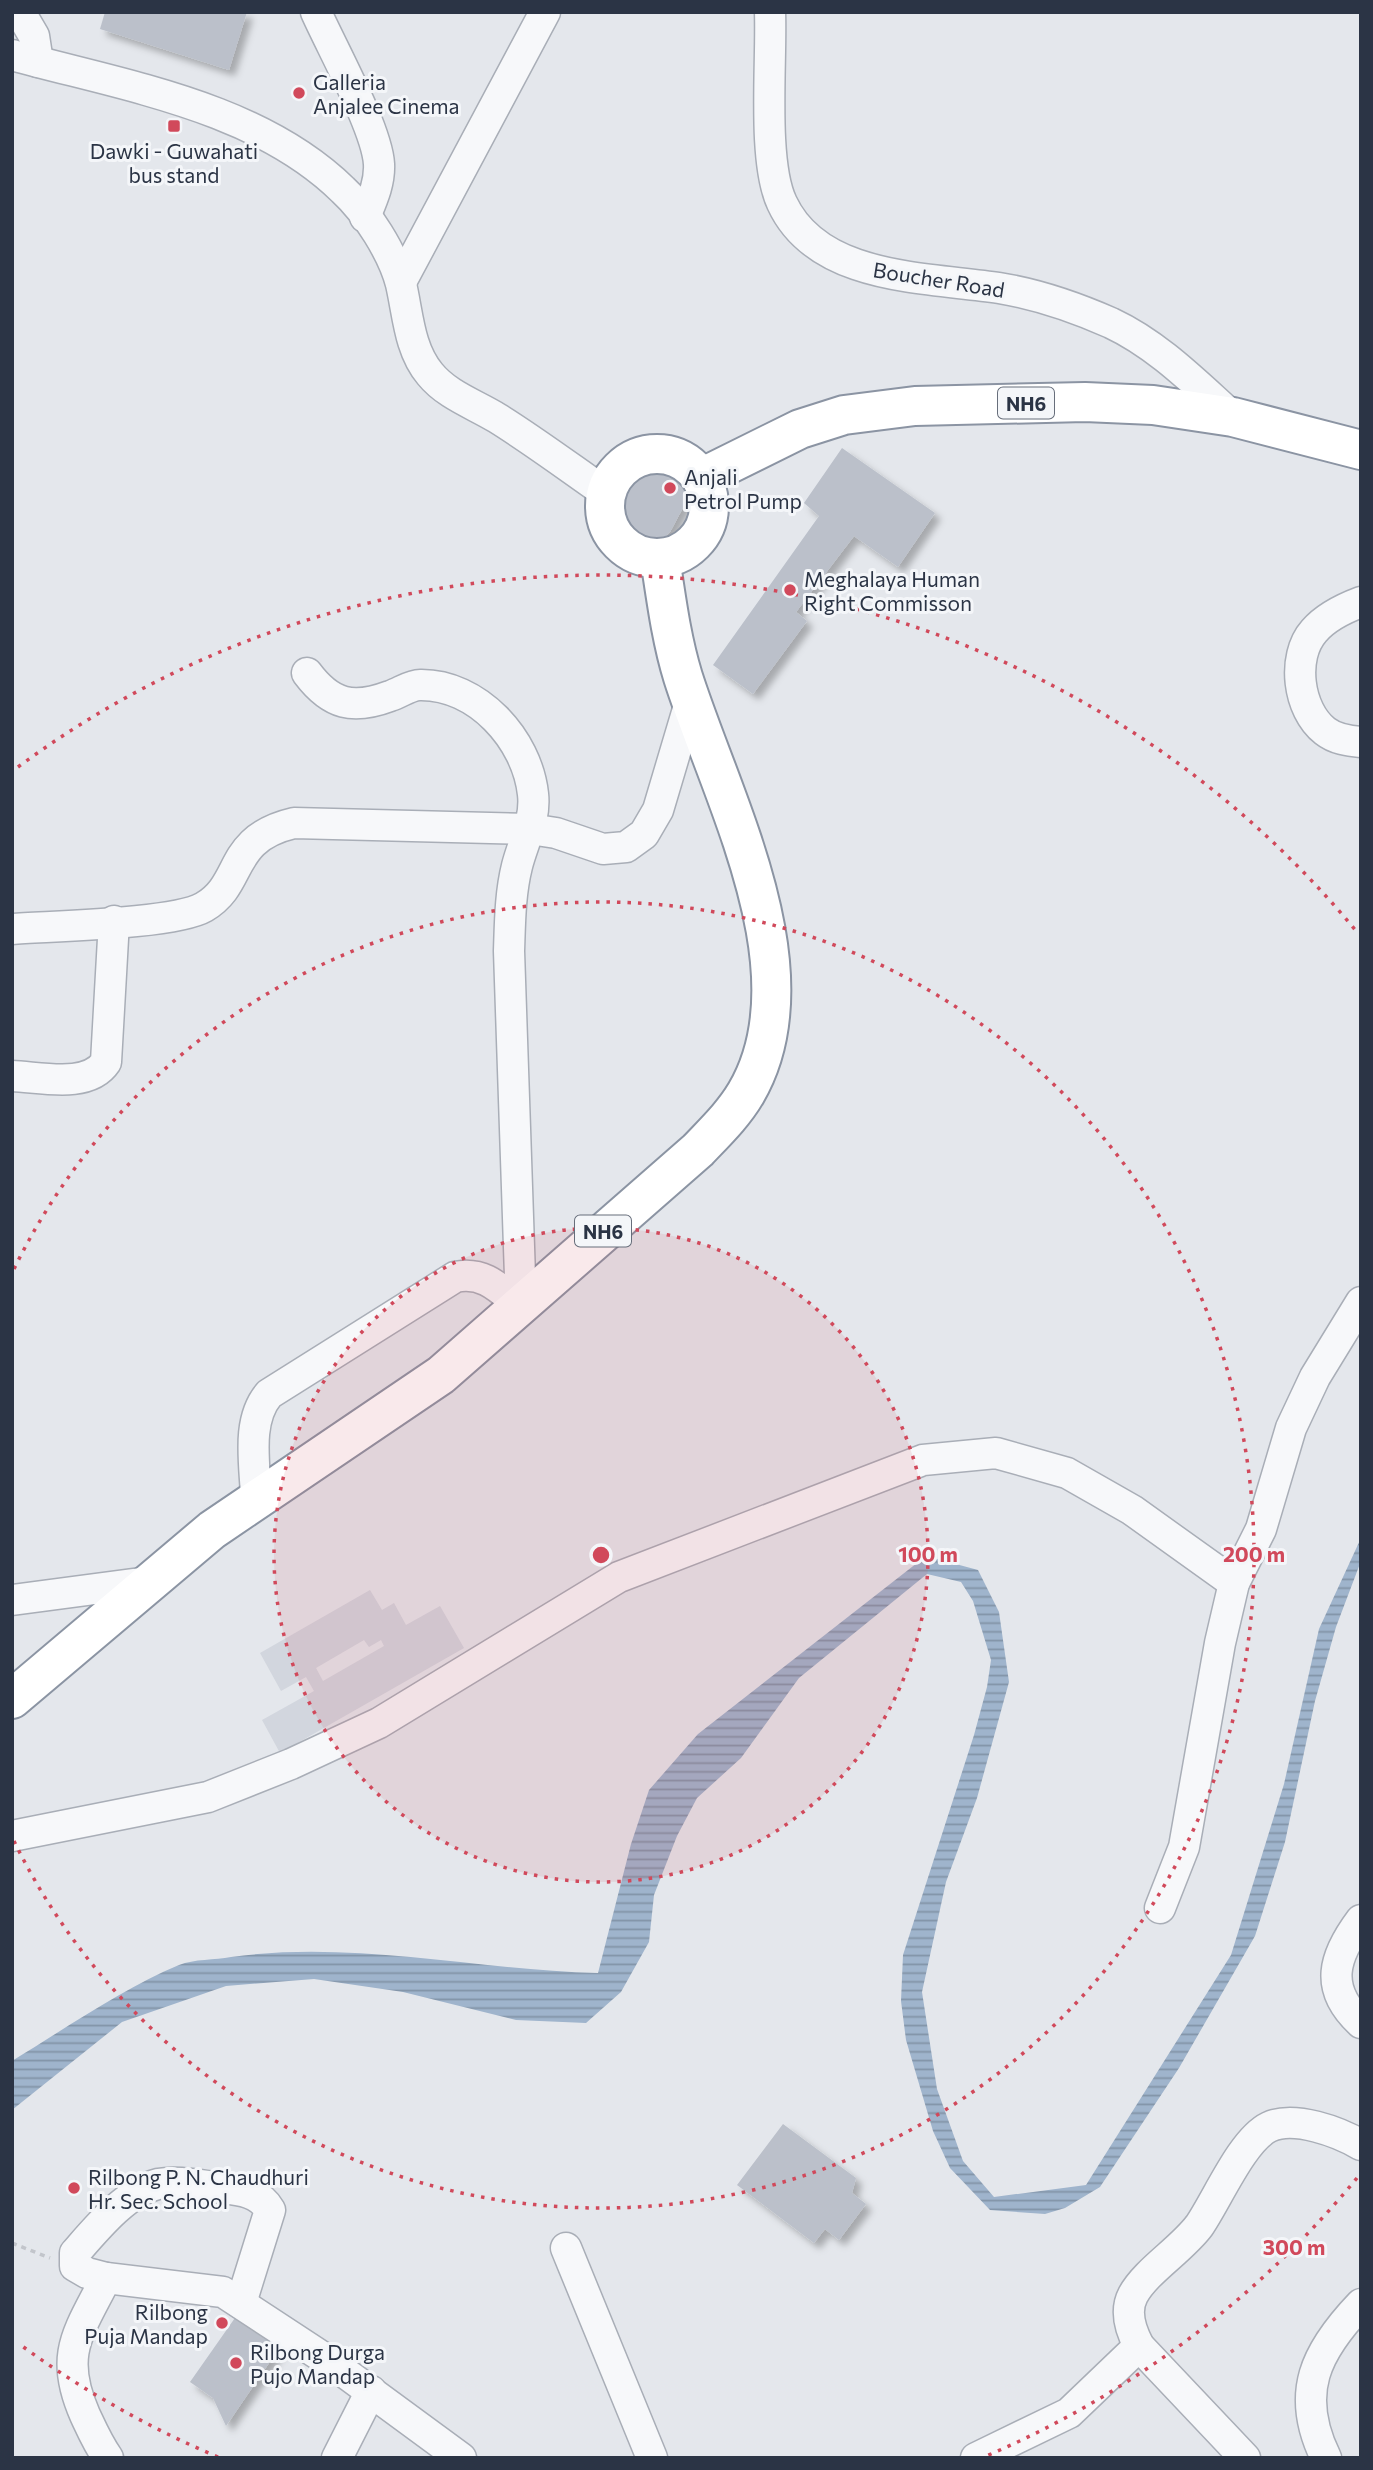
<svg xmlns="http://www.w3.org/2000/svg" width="1373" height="2470" font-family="Commissioner,sans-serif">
  <defs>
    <pattern id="water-rules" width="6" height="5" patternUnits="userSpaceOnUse" patternTransform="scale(1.75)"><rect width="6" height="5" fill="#9fb4cc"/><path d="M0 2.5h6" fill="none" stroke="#8293a7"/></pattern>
    <filter id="shadow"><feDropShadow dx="6" dy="6" stdDeviation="3.5" flood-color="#0004"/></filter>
  </defs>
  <rect width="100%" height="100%" fill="#e4e7ec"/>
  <path fill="#d2d6de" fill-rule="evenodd" d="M370 1590 382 1610 394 1603 406 1625 440 1606 464 1648 280 1753 262 1720 314 1691 306 1677 281 1691 260 1653ZM364 1640 369 1647 381 1640 384 1646 323 1681 316 1668Z"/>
  <path fill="url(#water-rules)" d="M1361 1538V1561L1336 1627 1315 1701 1285 1842 1255 1936 1179 2068 1100 2187 1065 2208 1045 2214 990 2210 950 2168 933 2131 906 2040 901 2001 903 1955 974 1735 987 1687 991 1660 973 1601 961 1582 927 1574 799 1678 741 1758 697 1798 677 1836 654 1895 649 1942 621 1992 586 2023 516 2020 403 1992 314 1979 226 1986 122 2022 12 2110V2061C63 2030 125 1987 179 1965 194 1959 215 1960 231 1957 354 1940 475 1970 598 1973L631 1844 649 1790 698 1734 926 1556 978 1570 999 1612 1009 1682 977 1798 946 1882 922 1992 937 2089 963 2161 994 2197 1086 2185 1231 1955 1284 1784 1319 1629Z"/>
  <g fill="#bbc0ca" filter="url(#shadow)">
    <polygon points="105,12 247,12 229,70 100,29"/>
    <polygon points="842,448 935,513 898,567 854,536 796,612 807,621 753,694 713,665 819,516 804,503"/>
    <polygon points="677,466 689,468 695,478 687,500 670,532 655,546 640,549 624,534 609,499 617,487 650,472"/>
    <polygon points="783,2124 856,2178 852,2193 866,2204 839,2240 825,2229 814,2243 737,2185"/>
    <polygon points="237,2315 282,2344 226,2426 213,2398 190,2382"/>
  </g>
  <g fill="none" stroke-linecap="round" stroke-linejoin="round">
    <g stroke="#a9aeb7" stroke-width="33">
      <g id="minor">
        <polyline points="20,12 34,36 38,62"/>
        <path d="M316 12C332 48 377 129 379 164 380 183 372 200 365 217"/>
        <path d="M770 12C772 61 762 161 782 203 818 281 928 277 999 288 1036 294 1077 308 1111 323 1158 345 1195 383 1233 417"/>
        <path d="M12 55C124 86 257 106 343 190 367 212 393 253 401 284 408 314 409 349 430 374 447 395 474 404 497 418 534 441 570 468 606 493"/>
        <polyline points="401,282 545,12"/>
        <path d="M1361 602C1345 608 1325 618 1314 631 1291 657 1298 710 1325 731 1335 739 1348 741 1361 742"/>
        <path d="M307 673C331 705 353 710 390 696 400 693 410 685 420 685 477 684 527 739 533 794 536 820 523 842 517 866 510 894 510 923 509 951L521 1306"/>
        <path d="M12 929C52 926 175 924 204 907 245 883 226 839 294 823L530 829 556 833 603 849 626 847 644 834 658 810 691 699"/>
        <path d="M12 1076C41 1077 88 1089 106 1062L114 921"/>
        <path d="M256 1497C255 1464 246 1421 269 1394L455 1277C484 1271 499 1288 521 1306"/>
        <polyline points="12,1600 148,1582"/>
        <polyline points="12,1836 208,1797 291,1764 379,1723 619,1577 923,1460 996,1453 1067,1473 1132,1510 1234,1583"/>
        <polyline points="1160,1908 1184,1847 1220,1643 1234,1583 1261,1529 1291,1428 1315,1377 1361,1302"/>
        <path d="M1361 1920C1334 1956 1323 1988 1361 2023"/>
        <polyline points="566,2248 652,2458"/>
        <polyline points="106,2278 223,2292 333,2364 461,2458"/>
        <path d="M108 2458C98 2444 92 2430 85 2415 58 2354 79 2332 106 2278L87 2273 75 2266V2253C96 2229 126 2192 158 2184 179 2180 202 2186 223 2188 242 2190 260 2193 270 2210L241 2303"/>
        <polyline points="337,2458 371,2391"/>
        <polyline points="976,2458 1069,2413 1139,2346"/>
        <path d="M1245 2458 1139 2346C1131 2331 1124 2312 1133 2295 1146 2271 1181 2250 1199 2226 1217 2200 1242 2140 1269 2127 1294 2115 1339 2132 1361 2145"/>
        <path d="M1326 2458C1294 2393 1316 2351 1361 2304"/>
      </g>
    </g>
    <g stroke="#8b94a3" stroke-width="42">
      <g id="highway">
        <circle cx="657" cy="506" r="52"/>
        <polyline points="701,478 800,429 844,415 915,406 1085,402 1153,405 1233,417 1361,450"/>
        <path d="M12 1699 212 1530 441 1375 698 1150C715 1132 733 1115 746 1093 817 972 721 797 683 677 671 638 666 597 660 558"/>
      </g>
    </g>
    <polyline stroke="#c2c5cb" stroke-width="3.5" stroke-dasharray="5 5" stroke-linecap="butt" points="12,2243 50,2258"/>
    <use href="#minor" stroke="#f7f8fa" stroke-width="30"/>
    <use href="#highway" stroke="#fff" stroke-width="38"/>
  </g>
  <circle cx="601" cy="1555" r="327" fill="#d1495b" fill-opacity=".12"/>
  <g fill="none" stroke="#d1495b" stroke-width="3.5" stroke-dasharray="3.5 7">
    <circle cx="601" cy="1555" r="327"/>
    <path d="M14 1269A653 653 0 1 1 14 1841"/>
    <path d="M1357 2178A980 980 0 0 1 984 2457M218 2457A980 980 0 0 1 18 2343M18 767A980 980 0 0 1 1357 932"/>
  </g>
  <g fill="#d1495b" stroke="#f4f6f9" stroke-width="2.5">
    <circle cx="299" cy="93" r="7"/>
    <rect x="167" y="119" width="14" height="14" rx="3.5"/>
    <circle cx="670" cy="488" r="7"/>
    <circle cx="790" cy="590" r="7"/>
    <circle cx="74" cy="2188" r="7"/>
    <circle cx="222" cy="2323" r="7"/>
    <circle cx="236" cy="2363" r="7"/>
  </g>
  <g text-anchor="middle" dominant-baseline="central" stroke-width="6" stroke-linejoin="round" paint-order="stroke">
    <g fill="#f4f6f9" stroke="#676e7b" stroke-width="2">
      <rect x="998" y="387.5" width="56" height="31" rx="5"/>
      <rect x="575" y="1215.5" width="56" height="31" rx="5"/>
    </g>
    <g font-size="19" font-weight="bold" fill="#2b3445">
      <text x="1026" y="403">NH6</text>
      <text x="603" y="1231">NH6</text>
    </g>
    <g font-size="21" fill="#2b3445" stroke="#f4f6f9" text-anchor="start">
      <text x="313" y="81">Galleria<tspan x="313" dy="24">Anjalee Cinema</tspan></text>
      <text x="174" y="150" text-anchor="middle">Dawki - Guwahati<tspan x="174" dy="24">bus stand</tspan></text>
      <text x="684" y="476">Anjali<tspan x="684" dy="24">Petrol Pump</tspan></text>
      <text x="804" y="578">Meghalaya Human<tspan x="804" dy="24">Right Commisson</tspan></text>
      <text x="88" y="2176">Rilbong P. N. Chaudhuri<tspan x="88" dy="24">Hr. Sec. School</tspan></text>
      <text x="208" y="2311" text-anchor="end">Rilbong<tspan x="208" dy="24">Puja Mandap</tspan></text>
      <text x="250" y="2351">Rilbong Durga<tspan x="250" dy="24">Pujo Mandap</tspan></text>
    </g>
    <g font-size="21" fill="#2b3445" stroke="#f4f6f9">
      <text transform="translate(939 279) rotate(9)">Boucher Road</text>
    </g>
  </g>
  <circle cx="601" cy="1555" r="10" fill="#d1495b" stroke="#f4f6f9" stroke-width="3.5"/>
  <g font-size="21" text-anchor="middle" font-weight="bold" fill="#d1495b" stroke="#f4f6f9" stroke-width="6" stroke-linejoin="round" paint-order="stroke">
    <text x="928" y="1562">100 m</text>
    <text x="1254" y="1562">200 m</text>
    <text x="1294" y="2255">300 m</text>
  </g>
  <rect width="1373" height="2470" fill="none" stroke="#2b3445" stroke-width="28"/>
</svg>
